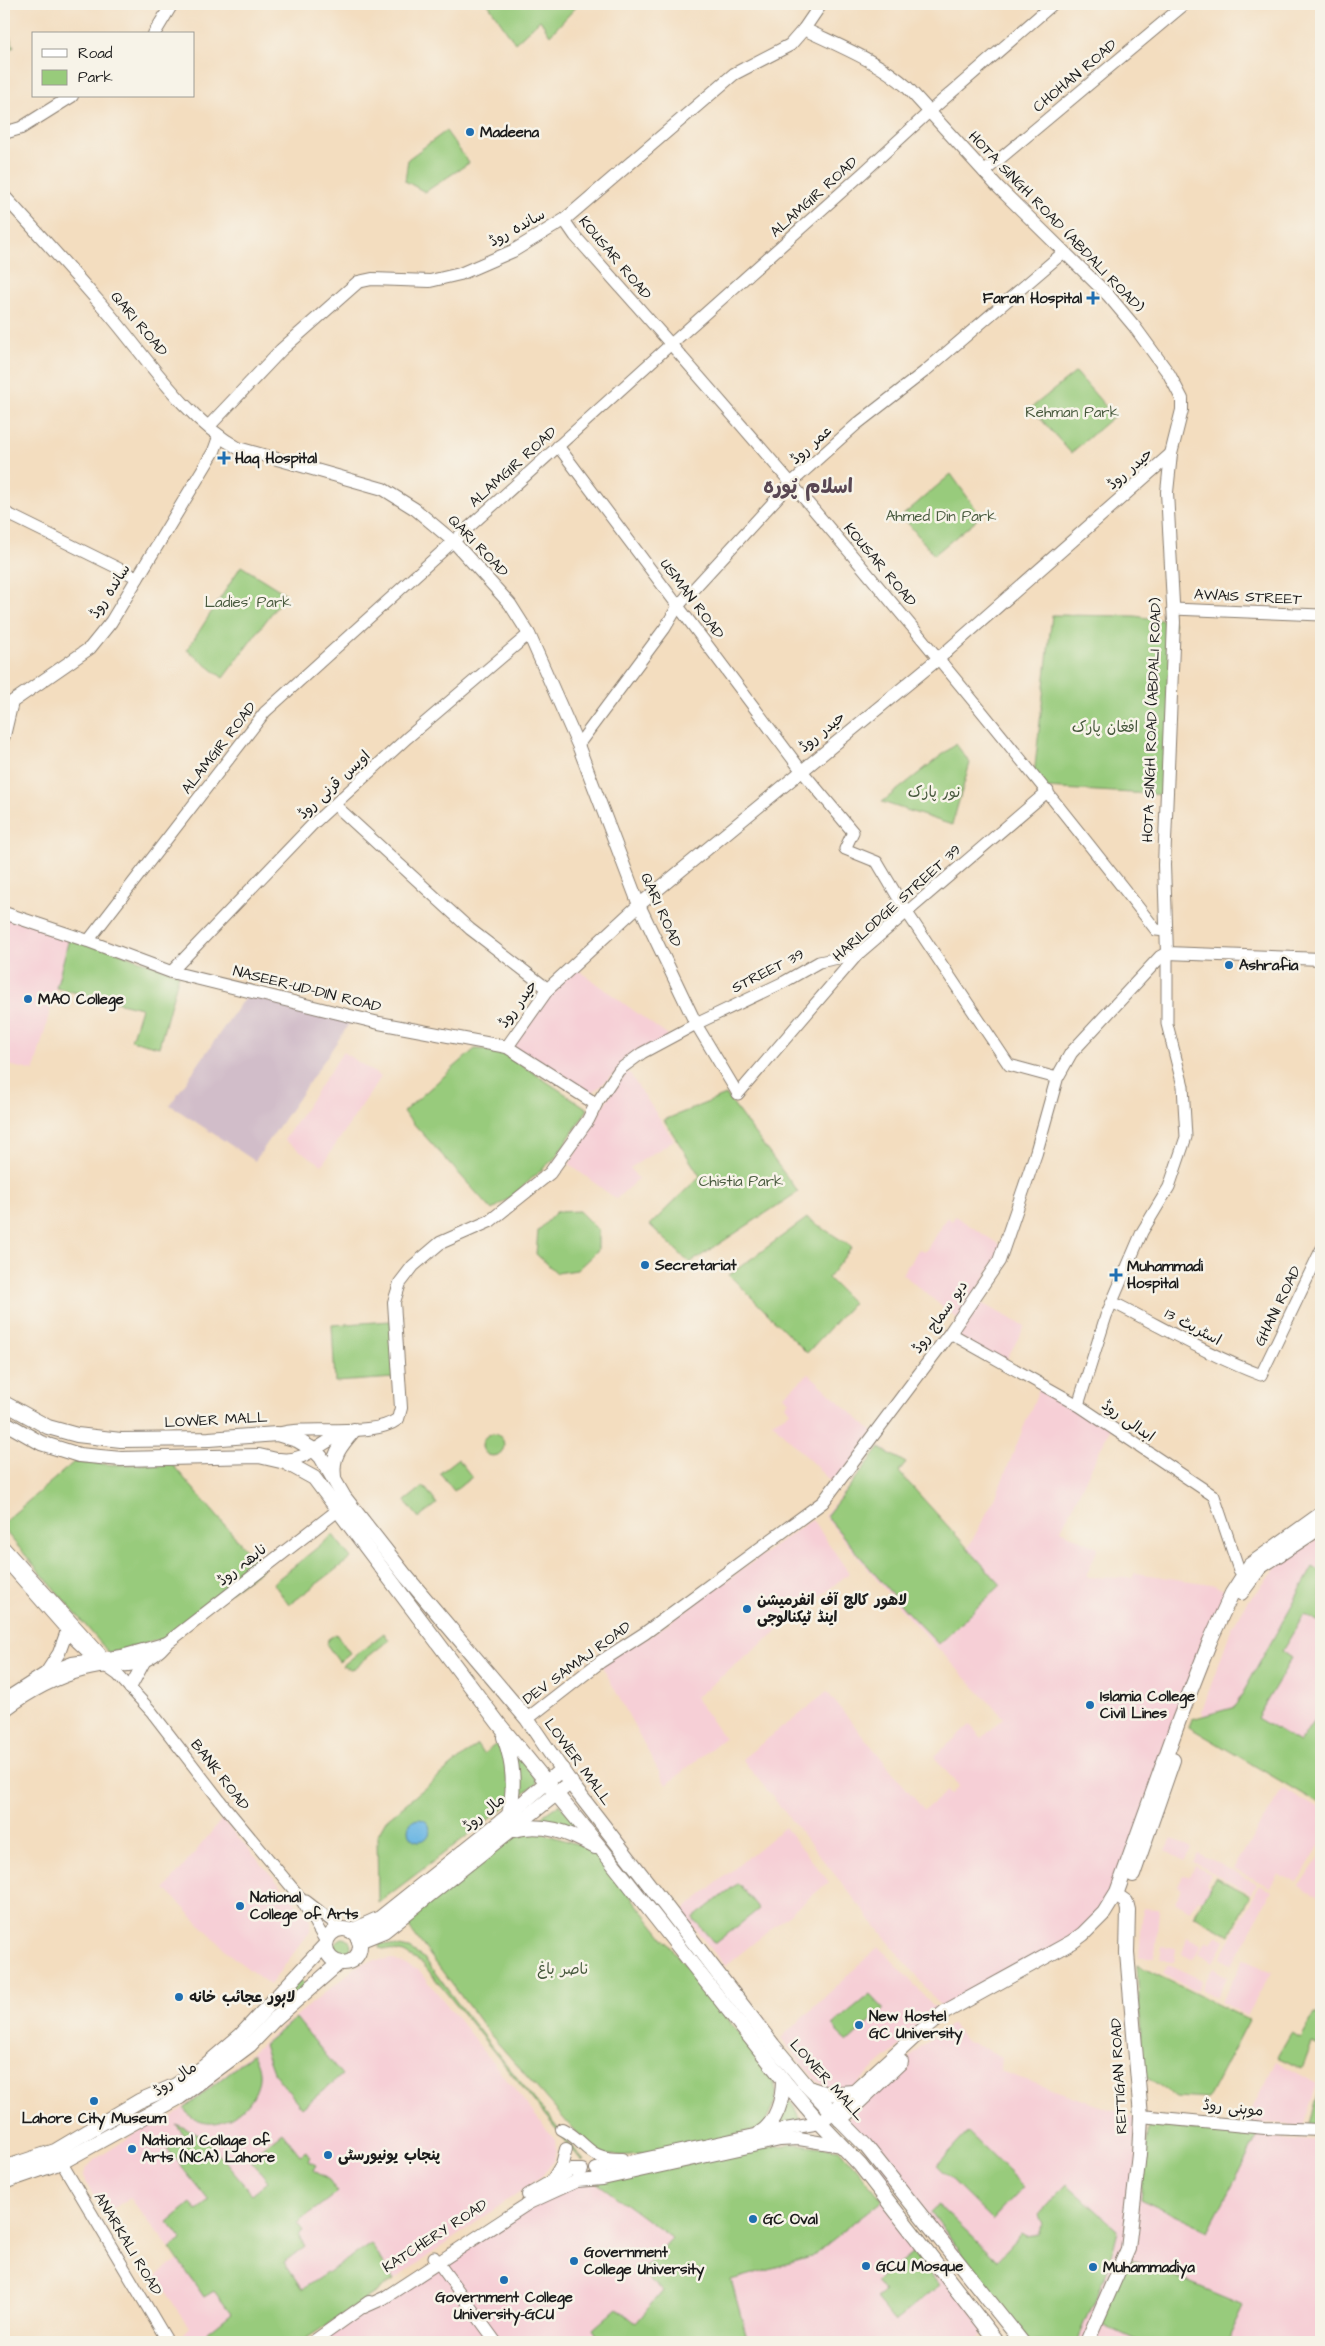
<svg xmlns="http://www.w3.org/2000/svg" width="1325" height="2346" font-family="'Architects Daughter','Playpen Sans Arabic',sans-serif">
  <rect width="100%" height="100%" fill="#f7f3e8"/>
  <filter id="ink" filterUnits="userSpaceOnUse"><feTurbulence type="fractalNoise" baseFrequency=".02" numOctaves="2"/><feDisplacementMap in="SourceGraphic" scale="10" xChannelSelector="R" yChannelSelector="G"/><feConvolveMatrix kernelMatrix="1 2 1 2 8 2 1 2 1" color-interpolation-filters="sRGB"/></filter>
  <filter id="wash" filterUnits="userSpaceOnUse"><feTurbulence type="fractalNoise" baseFrequency=".0096" numOctaves="4" result="noise"/><feDisplacementMap in="SourceGraphic" scale="20" xChannelSelector="R" yChannelSelector="G"/><feGaussianBlur stdDeviation="1.12" result="paint"/><feColorMatrix in="noise" values="0 0 0 0 0 0 0 0 0 0 0 0 0 0 0 0 0 1.4 0 .05"/><feComposite in="paint" operator="in"/></filter>
  <g filter="url(#wash)">
    <rect width="100%" height="100%" fill="#f3ddbf"/>
    <g fill="#f6cfd6">
      <polygon points="4,913 70,935 34,1071 4,1064"/>
      <polygon points="573,966 671,1038 630,1061 592,1093 507,1047"/>
      <polygon points="343,1052 381,1077 322,1165 284,1140"/>
      <polygon points="627,1070 674,1140 630,1168 638,1179 616,1199 569,1164 624,1071"/>
      <polygon points="955,1216 1003,1247 973,1299 1025,1326 1004,1364 950,1333 959,1320 902,1274 919,1249 925,1252 947,1217 952,1221"/>
      <polygon points="809,1374 875,1434 836,1487 772,1422 790,1412 785,1405 789,1401 784,1395"/>
      <polygon points="1041,1384 1111,1427 1061,1530 1098,1548 1086,1577 1132,1578 1135,1573 1211,1584 1233,1594 1102,1919 945,2012 742,1759 827,1692 924,1810 947,1791 950,1795 959,1786 934,1757 970,1725 982,1738 1004,1718 906,1615 824,1516 881,1447 906,1463 899,1472 968,1548 996,1496"/>
      <polygon points="812,1519 849,1573 695,1698 724,1738 666,1785 600,1662 649,1637"/>
      <polygon points="1321,1536 1321,1801 1206,1731 1202,1710 1232,1627 1249,1600 1282,1562"/>
      <polygon points="1283,1788 1321,1810 1321,1843 1297,1883 1278,1874 1270,1887 1233,1869"/>
      <polygon points="222,1819 310,1919 310,1931 270,1985 234,1958 165,1889"/>
      <polygon points="785,1827 829,1882 725,1966 681,1912"/>
      <polygon points="1172,1838 1192,1849 1185,1861 1166,1850"/>
      <polygon points="1198,1853 1257,1884 1252,1894 1193,1862"/>
      <polygon points="1321,1855 1321,1898 1300,1886"/>
      <polygon points="1195,1866 1211,1874 1206,1884 1210,1887 1202,1901 1198,1899 1191,1911 1175,1902 1181,1890 1178,1885 1183,1875 1190,1876"/>
      <polygon points="1260,1885 1272,1891 1232,1965 1220,1958"/>
      <polygon points="1143,1908 1159,1909 1155,1957 1139,1957"/>
      <polygon points="1217,1935 1226,1940 1213,1962 1199,1953 1207,1940 1212,1943"/>
      <polygon points="1187,1937 1202,1945 1193,1960 1182,1954"/>
      <polygon points="879,1946 939,2012 855,2085 848,2088 827,2088 815,2080 781,2038"/>
      <polygon points="1162,1947 1176,1949 1174,1962 1160,1959"/>
      <polygon points="1244,1958 1271,1972 1247,2016 1221,2002"/>
      <polygon points="391,1959 419,1970 555,2140 556,2150 554,2161 542,2176 394,2280 301,2342 175,2342 189,2327 155,2276 179,2260 130,2198 105,2213 85,2182 84,2174 87,2168 94,2160 163,2116 167,2121 360,1964 375,1960"/>
      <polygon points="1168,1964 1202,1980 1197,1991 1163,1974"/>
      <polygon points="1213,1968 1227,1977 1216,1998 1201,1989"/>
      <polygon points="952,2023 963,2039 1001,2056 1000,2071 1138,2119 1140,2199 1149,2125 1321,2142 1321,2342 1022,2342 844,2122 921,2046"/>
      <polygon points="1276,2061 1317,2084 1304,2126 1245,2123"/>
      <polygon points="581,2182 596,2183 731,2280 811,2257 883,2200 987,2330 979,2338 982,2342 318,2342 527,2206"/>
    </g>
    <polygon fill="#d1bdc9" points="249,991 354,1017 255,1161 170,1105"/>
    <g fill="#98cb7b" stroke="#5a744c">
      <polygon points="488,4 579,4 550,35 540,20 515,43"/>
      <polygon points="4,23 14,47 4,52"/>
      <polygon points="446,131 469,163 425,192 405,181 408,159"/>
      <polygon points="1076,372 1114,416 1071,453 1031,408"/>
      <polygon points="951,474 981,516 934,555 902,516"/>
      <polygon points="241,566 286,594 223,678 187,650"/>
      <polygon points="1052,615 1135,616 1174,622 1167,795 1045,788 1034,775"/>
      <polygon points="956,744 970,763 952,825 882,802"/>
      <polygon points="70,935 179,974 159,1047 131,1040 141,1008 56,988"/>
      <polygon points="475,1049 499,1050 588,1109 556,1157 511,1197 492,1210 403,1112"/>
      <polygon points="726,1095 798,1192 690,1263 650,1225 700,1176 664,1120"/>
      <polygon points="579,1211 598,1230 598,1250 577,1270 557,1273 536,1254 538,1231 556,1212"/>
      <polygon points="807,1218 852,1247 828,1278 853,1303 807,1353 729,1275"/>
      <polygon points="391,1321 394,1378 335,1382 332,1325"/>
      <circle cx="493" cy="1445" r="11"/>
      <polygon points="880,1448 906,1463 899,1472 1001,1585 938,1644 907,1612 826,1516"/>
      <polygon points="458,1459 472,1477 454,1491 440,1473"/>
      <polygon points="74,1462 118,1465 171,1463 263,1569 165,1638 109,1653 4,1530 4,1522"/>
      <polygon points="424,1486 437,1504 419,1518 405,1501"/>
      <polygon points="333,1535 351,1558 289,1605 273,1583"/>
      <polygon points="1313,1567 1321,1572 1321,1624 1304,1615 1282,1651 1292,1658 1257,1718 1299,1743 1320,1711 1321,1712 1321,1730 1314,1743 1321,1748 1321,1805 1189,1727 1192,1719 1235,1707"/>
      <polygon points="384,1633 389,1640 354,1668 350,1669 342,1666"/>
      <polygon points="336,1634 350,1653 339,1662 327,1645 328,1639"/>
      <polygon points="506,1737 533,1774 537,1783 378,1903 377,1836 386,1820 477,1745 483,1754"/>
      <polygon points="559,1804 589,1838 534,1822"/>
      <path d="M535 1831 593 1849 763 2063C783 2095 778 2095 763 2128 726 2136 622 2167 592 2151L488 2032 405 1922 513 1836Z"/>
      <polygon points="1215,1877 1250,1895 1230,1935 1194,1916"/>
      <polygon points="738,1883 759,1909 715,1944 693,1918"/>
      <circle cx="343" cy="1946" r="8"/>
      <polygon points="380,1943 409,1949 425,1959 465,2013 584,2161 581,2160 423,1964 404,1953 379,1948"/>
      <polygon points="1137,1965 1249,2020 1208,2099 1176,2097 1143,2074"/>
      <polygon points="300,1979 305,1985 263,2024 169,2096 136,2112 72,2151 70,2148 134,2109 168,2093"/>
      <polygon points="870,1994 884,2009 848,2042 838,2033 832,2025"/>
      <polygon points="1315,2013 1321,2016 1321,2047 1312,2043 1302,2069 1277,2057 1291,2033 1301,2038"/>
      <polygon points="296,2018 342,2075 302,2108 273,2072 263,2045"/>
      <path d="M252 2054C281 2093 214 2150 184 2109Z"/>
      <polygon points="1321,2085 1321,2128 1309,2127"/>
      <polygon points="787,2101 792,2103 801,2123 769,2129"/>
      <polygon points="176,2124 203,2136 252,2194 268,2181 249,2158 282,2132 300,2155 306,2151 310,2157 308,2161 316,2165 313,2170 329,2180 338,2192 297,2223 303,2231 298,2235 305,2246 284,2262 302,2289 371,2244 394,2280 301,2342 204,2342 201,2337 231,2313 214,2291 204,2297 170,2248 182,2240 168,2222 191,2203 197,2210 209,2201 167,2149 185,2136"/>
      <polygon points="1149,2125 1258,2136 1208,2231 1140,2199"/>
      <polygon points="968,2132 1024,2187 993,2220 937,2165"/>
      <polygon points="799,2144 839,2149 883,2200 811,2257 731,2280 748,2342 601,2342 593,2329 617,2308 636,2323 663,2291 641,2272 672,2238 596,2182 774,2146"/>
      <polygon points="1067,2184 1118,2230 1109,2267 1077,2342 1027,2342 931,2212 939,2205 997,2260 1022,2233 1027,2236 1038,2234 1043,2224 1039,2215"/>
      <polygon points="913,2252 940,2285 895,2321 876,2298 884,2292 876,2282"/>
      <polygon points="1131,2259 1244,2306 1227,2342 1140,2342 1095,2321"/>
    </g>
    <circle fill="#6ab6e3" stroke="#436980" cx="419" cy="1830" r="11"/>
  </g>
  <g filter="url(#ink)">
    <g fill="none" stroke-linecap="round" stroke-linejoin="round">
      <g stroke="#887c6e" stroke-width="13">
        <g id="tertiary">
          <polyline points="984,172 1185,4"/>
          <path d="M564 220 575 236C776 461 971 692 1156 930L1166 931"/>
          <polyline points="558,446 801,770 853,832 845,849 877,862 906,911 1009,1065 1057,1078"/>
          <polyline points="4,512 138,578"/>
          <polyline points="1173,609 1321,615"/>
          <polyline points="578,745 665,628 678,606 790,484 857,424 924,372 1065,251"/>
          <polyline points="335,805 470,929 548,989"/>
          <polyline points="88,941 265,712 671,344 864,172 929,112 1053,4"/>
          <polyline points="171,972 312,825 407,738 529,634"/>
          <polyline points="696,1024 738,1094 858,954 1048,791"/>
          <polyline points="596,1104 619,1070 642,1053 696,1024 784,982 819,962 858,954"/>
          <path d="M1112 1302C1162 1327 1208 1355 1261 1375L1321 1250"/>
          <polyline points="950,1333 1078,1405 1214,1496 1239,1570 1243,1572"/>
          <polyline points="1078,1405 1106,1316 1142,1232 1169,1187 1186,1137 1183,1086 1167,1024 1167,953"/>
          <polyline points="4,1547 100,1653"/>
          <polyline points="4,1559 76,1641 95,1659 118,1675 151,1711 225,1807 299,1896 326,1942"/>
          <polyline points="306,1901 342,1929"/>
          <polyline points="57,2155 168,2342"/>
          <polyline points="434,2257 496,2342"/>
        </g>
      </g>
      <g stroke="#887c6e" stroke-width="14">
        <g id="secondary">
          <path d="M804 29C839 46 878 61 907 87L998 187 1108 295 1134 326 1169 374 1182 399V410L1171 454 1167 492 1174 622 1164 865 1167 953"/>
          <polyline points="154,34 172,4"/>
          <polyline points="4,133 21,128 72,96"/>
          <path d="M4 196C38 233 72 271 105 309 146 356 183 417 238 448L383 489 415 509 453 541 510 604 529 634 578 745 639 905 696 1024"/>
          <polyline points="209,426 281,350 358,282 372,279 430,281 460,274 513,251 564,220 734,74 790,45 804,29 821,4"/>
          <polyline points="4,736 12,702 90,648 111,622 214,451 219,437"/>
          <path d="M4 913 88 941 171 972 379 1023 507 1047 596 1104 588 1120 550 1173 490 1221 440 1243 413 1266 400 1283 394 1302 401 1408 398 1419C371 1439 312 1424 277 1434"/>
          <polyline points="507,1047 548,989 639,905 938,659 1171,454"/>
          <path d="M279 1459C307 1463 322 1440 347 1432"/>
          <polyline points="46,1673 59,1653 67,1631"/>
          <polyline points="130,1688 145,1660"/>
          <polyline points="4,1700 46,1673 72,1663 122,1656 167,1643"/>
          <path d="M4 1711C29 1692 54 1678 85 1670 117 1661 140 1675 167 1643L337 1511"/>
          <polyline points="527,1719 600,1662 645,1633 823,1502 950,1333 999,1261 1036,1153 1057,1078 1071,1053 1160,957 1167,953 1321,959"/>
          <polyline points="1141,2116 1265,2128 1321,2130"/>
          <path d="M562 2129C588 2142 586 2160 622 2159"/>
          <polyline points="596,2169 774,2131 820,2123"/>
          <polyline points="553,2179 562,2164 566,2149"/>
          <polyline points="528,2195 571,2170 582,2170"/>
          <polyline points="364,2307 384,2298 529,2203 577,2181 603,2179 780,2140 799,2139 842,2146"/>
          <polyline points="313,2342 369,2302"/>
        </g>
      </g>
      <g stroke="#887c6e" stroke-width="16">
        <g id="primary">
          <polyline points="4,1403 48,1427 77,1435 121,1440 209,1439 277,1434 297,1440 314,1450 321,1457 344,1497 405,1575 527,1719 572,1785 773,2045 808,2087 865,2145 1022,2342"/>
          <polyline points="4,1422 41,1443 79,1455 121,1459 259,1456 285,1462 314,1478 499,1724 603,1851 786,2083 820,2123 860,2165 997,2342"/>
          <path d="M334 1477C331 1456 341 1445 354 1430"/>
          <polyline points="1241,1593 1260,1567 1321,1527"/>
          <path d="M504 1737C514 1764 515 1787 509 1815"/>
          <path d="M513 1830C542 1822 569 1832 595 1847"/>
          <polyline points="1133,1875 1173,1760"/>
          <circle cx="343" cy="1946" r="17"/>
          <polyline points="351,1931 380,1918 509,1815 562,1769"/>
          <polyline points="359,1941 384,1931 571,1782"/>
          <polyline points="811,2089 827,2094 853,2092"/>
          <polyline points="826,2118 913,2038 945,2012 1072,1942 1083,1934 1104,1913 1117,1892 1179,1720 1210,1641 1232,1593 1250,1565 1321,1514"/>
          <polyline points="840,2120 901,2062"/>
          <path d="M760 2133C777 2122 783 2099 783 2080"/>
          <polyline points="4,2168 55,2151 139,2101 176,2085 201,2069 241,2035 326,1944"/>
          <polyline points="4,2182 62,2162 180,2097 250,2045 275,2019 339,1963"/>
          <polyline points="1087,2342 1128,2249 1139,2154 1141,2116 1127,1953 1128,1910 1126,1902 1116,1895"/>
        </g>
      </g>
      <use href="#tertiary" stroke="#fff" stroke-width="11"/>
      <use href="#secondary" stroke="#fff" stroke-width="12"/>
      <use href="#primary" stroke="#fff" stroke-width="14"/>
    </g>
  </g>
  <g fill="#1f6fb2" stroke="#f7f3e8" stroke-width="2">
    <circle cx="470" cy="132" r="5"/>
    <path d="M1090.5 290.5h5v5h5v5h-5v5h-5v-5h-5v-5h5z"/>
    <path d="M221.5 450.5h5v5h5v5h-5v5h-5v-5h-5v-5h5z"/>
    <circle cx="1229" cy="965" r="5"/>
    <circle cx="28" cy="999" r="5"/>
    <circle cx="645" cy="1265" r="5"/>
    <path d="M1113.5 1267.5h5v5h5v5h-5v5h-5v-5h-5v-5h5z"/>
    <circle cx="747" cy="1609" r="5"/>
    <circle cx="1090" cy="1705" r="5"/>
    <circle cx="240" cy="1906" r="5"/>
    <circle cx="179" cy="1997" r="5"/>
    <circle cx="859" cy="2025" r="5"/>
    <circle cx="94" cy="2101" r="5"/>
    <circle cx="132" cy="2149" r="5"/>
    <circle cx="328" cy="2155" r="5"/>
    <circle cx="753" cy="2219" r="5"/>
    <circle cx="574" cy="2261" r="5"/>
    <circle cx="866" cy="2266" r="5"/>
    <circle cx="1093" cy="2267" r="5"/>
    <circle cx="504" cy="2280" r="5"/>
  </g>
  <g text-anchor="middle" dominant-baseline="central" stroke-width="5" stroke-linejoin="round" paint-order="stroke">
    <g font-size="15" fill="#1c1c1c" stroke="#f7f3e8">
      <text transform="translate(1075 76) rotate(-40)">CHOHAN ROAD</text>
      <text transform="translate(814 197) rotate(-42)">ALAMGIR ROAD</text>
      <text transform="translate(1056 222) rotate(46)">HOTA SINGH ROAD (ABDALI ROAD)</text>
      <text transform="translate(517 228) rotate(-29)">ساندہ روڈ</text>
      <text transform="translate(615 258) rotate(50)">KOUSAR ROAD</text>
      <text transform="translate(139 324) rotate(50)">QARI ROAD</text>
      <text transform="translate(811 445) rotate(-42)">عمر روڈ</text>
      <text transform="translate(513 467) rotate(-42)">ALAMGIR ROAD</text>
      <text transform="translate(1130 469) rotate(-41)">حیدر روڈ</text>
      <text transform="translate(478 546) rotate(46)">QARI ROAD</text>
      <text transform="translate(880 565) rotate(50)">KOUSAR ROAD</text>
      <text transform="translate(110 591) rotate(-57)">ساندہ روڈ</text>
      <text transform="translate(1248 597) rotate(3)">AWAIS STREET</text>
      <text transform="translate(692 599) rotate(53)">USMAN ROAD</text>
      <text transform="translate(1152 720) rotate(-88)">HOTA SINGH ROAD (ABDALI ROAD)</text>
      <text transform="translate(822 732) rotate(-39)">حیدر روڈ</text>
      <text transform="translate(219 748) rotate(-52)">ALAMGIR ROAD</text>
      <text transform="translate(334 785) rotate(-43)">اویس قرنی روڈ</text>
      <text transform="translate(897 903) rotate(-42)">HARILODGE STREET 39</text>
      <text transform="translate(661 910) rotate(66)">QARI ROAD</text>
      <text transform="translate(768 971) rotate(-27)">STREET 39</text>
      <text transform="translate(307 989) rotate(14)">NASEER-UD-DIN ROAD</text>
      <text transform="translate(518 1004) rotate(-54)">حیدر روڈ</text>
      <text transform="translate(1278 1306) rotate(-64)">GHANI ROAD</text>
      <text transform="translate(940 1317) rotate(-55)">دیو سماج روڈ</text>
      <text transform="translate(1193 1327) rotate(28)">اسٹریٹ 13</text>
      <text transform="translate(216 1420) rotate(-3)">LOWER MALL</text>
      <text transform="translate(1128 1421) rotate(35)">ابدالی روڈ</text>
      <text transform="translate(242 1565) rotate(-38)">نابھہ روڈ</text>
      <text transform="translate(577 1663) rotate(-36)">DEV SAMAJ ROAD</text>
      <text transform="translate(578 1762) rotate(54)">LOWER MALL</text>
      <text transform="translate(220 1775) rotate(52)">BANK ROAD</text>
      <text transform="translate(484 1813) rotate(-39)">مال روڈ</text>
      <text transform="translate(1119 2076) rotate(-93)">RETTIGAN ROAD</text>
      <text transform="translate(175 2079) rotate(-34)">مال روڈ</text>
      <text transform="translate(827 2080) rotate(48)">LOWER MALL</text>
      <text transform="translate(1233 2108) rotate(6)">موہنی روڈ</text>
      <text transform="translate(435 2236) rotate(-33)">KATCHERY ROAD</text>
      <text transform="translate(128 2244) rotate(59)">ANARKALI ROAD</text>
    </g>
    <g font-size="15" font-weight="bold" fill="#1c1c1c" stroke="#f7f3e8" text-anchor="start">
      <text x="480" y="132">Madeena</text>
      <text x="1082" y="298" text-anchor="end">Faran Hospital</text>
      <text x="235" y="458">Haq Hospital</text>
      <text x="1239" y="965">Ashrafia</text>
      <text x="38" y="999">MAO College</text>
      <text x="655" y="1265">Secretariat</text>
      <text x="1127" y="1266">Muhammadi<tspan x="1127" dy="17">Hospital</tspan></text>
      <text x="757" y="1600">لاھور کالج آف انفرمیشن<tspan x="757" dy="17">اینڈ ٹیکنالوجی</tspan></text>
      <text x="1100" y="1696">Islamia College<tspan x="1100" dy="17">Civil Lines</tspan></text>
      <text x="250" y="1897">National<tspan x="250" dy="17">College of Arts</tspan></text>
      <text x="189" y="1997">لاہور عجائب خانه</text>
      <text x="869" y="2016">New Hostel<tspan x="869" dy="17">GC University</tspan></text>
      <text x="94" y="2118" text-anchor="middle">Lahore City Museum</text>
      <text x="142" y="2140">National Collage of<tspan x="142" dy="17">Arts (NCA) Lahore</tspan></text>
      <text x="338" y="2155">پنجاب یونیورسٹی</text>
      <text x="763" y="2219">GC Oval</text>
      <text x="584" y="2252">Government<tspan x="584" dy="17">College University</tspan></text>
      <text x="876" y="2266">GCU Mosque</text>
      <text x="1103" y="2267">Muhammadiya</text>
      <text x="504" y="2297" text-anchor="middle">Government College<tspan x="504" dy="17">University-GCU</tspan></text>
    </g>
    <g font-size="15" fill="#47593d" stroke="#f7f3e8">
      <text x="1072" y="412">Rehman Park</text>
      <text x="941" y="516">Ahmed Din Park</text>
      <text x="248" y="602">Ladies' Park</text>
      <text x="1105" y="727">افغان پارک</text>
      <text x="934" y="792">نور پارک</text>
      <text x="741" y="1181">Chistia Park</text>
      <text x="563" y="1969">ناصر باغ</text>
    </g>
    <g font-size="20" font-weight="bold" fill="#594753" stroke="#f7f3e8">
      <text x="808" y="487">اسلام پُورہ</text>
    </g>
  </g>
  <rect width="1325" height="2346" fill="none" stroke="#f7f3e8" stroke-width="20"/>
  <rect x="32" y="32" width="162" height="65" fill="#f7f3e8" stroke="#9f9d96"/>
  <rect x="42" y="49" width="25" height="8" fill="#ffffff" stroke="#9f9d96"/>
  <text x="78" y="58" font-size="15" fill="#1c1c1c">Road</text>
  <rect x="42" y="70" width="25" height="15" fill="#98cb7b" stroke="#9f9d96"/>
  <text x="78" y="82" font-size="15" fill="#1c1c1c">Park</text>
</svg>
